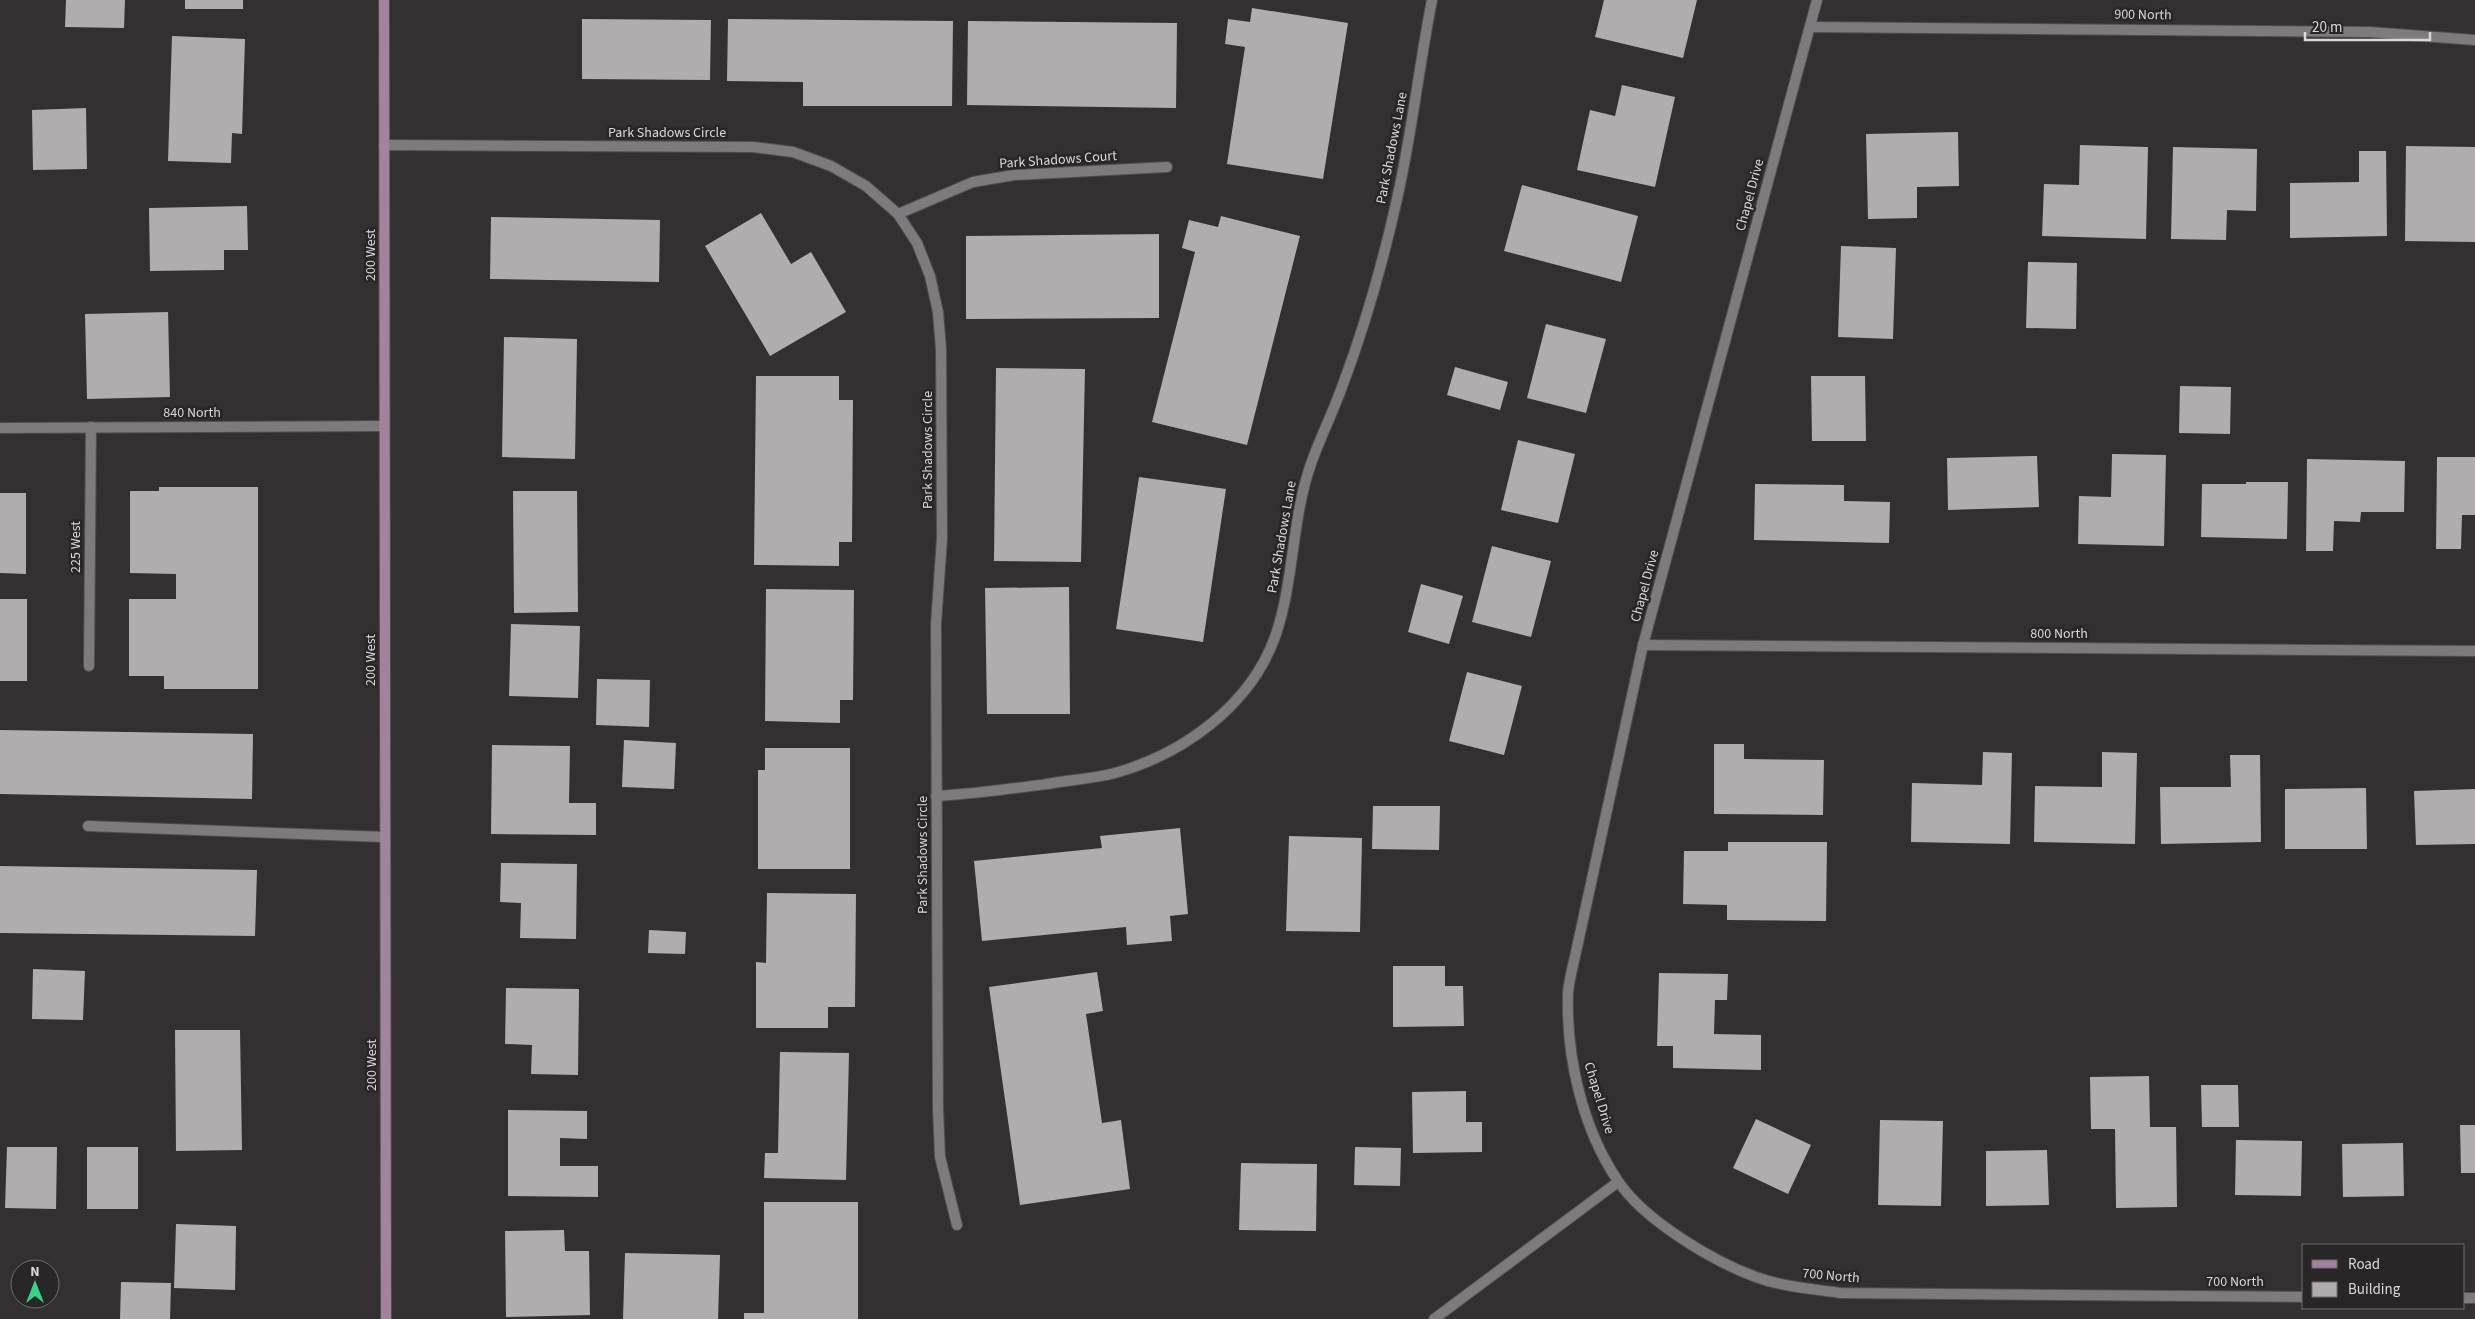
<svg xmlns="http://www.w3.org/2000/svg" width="2475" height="1319" font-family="'Source Sans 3',sans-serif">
  <rect width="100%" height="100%" fill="#323031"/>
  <g fill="#b0adaf">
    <polygon points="66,0 125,0 124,28 65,27"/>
    <rect x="185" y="0" width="58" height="9"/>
    <polygon points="1604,0 1697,0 1683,58 1595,37"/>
    <polygon points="1252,8 1348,23 1323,179 1227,164 1245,47 1225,44 1228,19 1250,22"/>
    <polygon points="582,19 711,20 710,80 582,79"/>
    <polygon points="728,19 953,21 952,106 803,106 803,82 727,81"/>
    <polygon points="968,21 1177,23 1176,108 967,105"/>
    <polygon points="172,36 245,39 242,134 232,133 231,163 168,161"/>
    <polygon points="1622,85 1675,97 1655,187 1577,170 1590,110 1615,116"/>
    <polygon points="86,108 87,169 33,170 32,110"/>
    <polygon points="1958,132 1959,186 1917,187 1917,218 1868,219 1866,134"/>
    <polygon points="2080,145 2148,147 2146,239 2042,236 2044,184 2079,185"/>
    <polygon points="2406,146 2475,147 2475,242 2405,241"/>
    <polygon points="2173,147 2257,149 2256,211 2227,210 2226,240 2171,239"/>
    <polygon points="2359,151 2386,151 2387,236 2290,238 2290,183 2359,182"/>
    <polygon points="1522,185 1638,216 1621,282 1504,251"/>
    <polygon points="247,206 248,250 224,250 224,270 150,271 149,208"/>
    <polygon points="761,213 791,264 811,252 846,312 770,356 705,246"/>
    <polygon points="1221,216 1300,236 1247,445 1152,422 1195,252 1182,248 1189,220 1218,227"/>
    <polygon points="491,217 660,220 659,282 490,279"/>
    <polygon points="1159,234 1159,318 966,319 966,236"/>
    <polygon points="1841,246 1896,248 1893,339 1838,337"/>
    <polygon points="2028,262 2077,263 2076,329 2026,328"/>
    <polygon points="168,312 170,397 87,399 85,314"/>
    <polygon points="1546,324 1606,339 1586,413 1527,398"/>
    <polygon points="504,337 577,339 575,459 502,457"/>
    <polygon points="1455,367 1508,382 1500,410 1447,395"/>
    <polygon points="996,368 1085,369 1081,562 994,561"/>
    <polygon points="756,376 839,376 839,400 853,400 852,542 839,542 839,566 754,565"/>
    <polygon points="1811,376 1865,376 1866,441 1812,441"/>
    <polygon points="2180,386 2231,387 2230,434 2179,433"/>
    <polygon points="1518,440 1575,454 1558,523 1501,510"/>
    <polygon points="2112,454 2166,455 2164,546 2078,544 2079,496 2111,497"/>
    <polygon points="2037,456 2039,507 1948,510 1947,458"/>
    <polygon points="2437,457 2475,457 2475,515 2462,515 2461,549 2436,549"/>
    <polygon points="2307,459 2405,461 2404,512 2361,512 2360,522 2334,521 2333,551 2306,551"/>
    <polygon points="1139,477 1226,489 1203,642 1116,629"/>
    <polygon points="2246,482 2288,482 2287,539 2201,537 2202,484 2246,484"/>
    <polygon points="1755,484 1844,485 1844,501 1890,502 1889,543 1754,540"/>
    <polygon points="159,487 258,487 258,689 164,689 164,676 129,676 129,599 176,599 176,574 130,573 130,491 159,491"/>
    <polygon points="513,491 577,491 578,612 514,613"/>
    <polygon points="0,493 26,493 26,574 0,573"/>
    <polygon points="1492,546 1551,561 1531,637 1472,622"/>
    <polygon points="1421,584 1463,596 1449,644 1408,632"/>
    <polygon points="1069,587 1070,714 987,714 985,588"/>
    <polygon points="766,589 854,590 853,700 840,700 840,723 765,721"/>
    <rect x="0" y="599" width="27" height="82"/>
    <polygon points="511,624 580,626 578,698 509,696"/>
    <polygon points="1467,672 1522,686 1504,755 1449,741"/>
    <polygon points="597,679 650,680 649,727 596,725"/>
    <polygon points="0,730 253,734 252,799 0,794"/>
    <polygon points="624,740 676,743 674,789 622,787"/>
    <polygon points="1714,744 1744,744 1744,759 1824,760 1823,815 1714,814"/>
    <polygon points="492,745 570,746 569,803 596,803 596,835 491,834"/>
    <polygon points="765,748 850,748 850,869 758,869 758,770 765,770"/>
    <polygon points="1983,752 2012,753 2010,844 1911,842 1912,783 1982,785"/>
    <polygon points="2102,752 2137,753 2135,844 2034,842 2035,786 2102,787"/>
    <polygon points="2230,755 2260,755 2261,842 2161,844 2160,787 2231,787"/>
    <polygon points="2366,788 2367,849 2285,849 2285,789"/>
    <polygon points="2475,789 2475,844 2416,845 2414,791"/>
    <polygon points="1373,806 1440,806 1439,850 1372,849"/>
    <polygon points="1180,828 1188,914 1170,916 1172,941 1127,945 1126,927 982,941 974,861 1102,848 1100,836"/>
    <polygon points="1289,836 1362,838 1360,932 1286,931"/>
    <polygon points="1728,842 1827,842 1826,921 1727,920 1727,905 1683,904 1684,851 1728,851"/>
    <polygon points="501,863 577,864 576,939 520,938 521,903 500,902"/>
    <polygon points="0,866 257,870 255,936 0,933"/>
    <polygon points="767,893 856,894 855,1007 828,1007 828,1028 756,1028 756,962 766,963"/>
    <polygon points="649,930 686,932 685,954 648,953"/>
    <polygon points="1393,966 1445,966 1445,986 1463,986 1464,1026 1393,1027"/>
    <polygon points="33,969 85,971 83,1020 32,1019"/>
    <polygon points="1097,972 1103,1011 1086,1014 1102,1123 1121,1120 1130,1189 1020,1205 989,987"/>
    <polygon points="1659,973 1728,974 1727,1000 1715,1000 1714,1034 1761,1035 1761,1070 1673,1068 1673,1046 1657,1046"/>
    <polygon points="506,988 579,989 578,1075 531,1074 532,1045 505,1044"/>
    <polygon points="175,1030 240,1030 242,1150 176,1151"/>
    <polygon points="780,1052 849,1053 846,1180 764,1178 765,1153 778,1153"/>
    <polygon points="2149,1076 2150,1127 2176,1127 2177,1207 2116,1208 2115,1129 2091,1129 2090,1077"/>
    <polygon points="2201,1085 2238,1085 2239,1127 2202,1127"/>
    <polygon points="1466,1091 1466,1122 1482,1122 1482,1152 1413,1153 1412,1092"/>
    <polygon points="508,1110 587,1111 587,1139 560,1138 560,1166 598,1166 598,1197 508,1196"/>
    <polygon points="1756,1119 1811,1145 1788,1194 1733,1168"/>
    <polygon points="1880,1120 1943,1121 1941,1206 1878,1205"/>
    <polygon points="2460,1125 2475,1125 2475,1173 2461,1173"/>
    <polygon points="2236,1140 2302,1141 2301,1196 2235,1195"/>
    <polygon points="2403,1143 2404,1196 2343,1197 2342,1144"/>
    <polygon points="7,1147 57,1147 56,1209 5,1208"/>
    <rect x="87" y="1147" width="51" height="62"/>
    <polygon points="1355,1147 1401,1148 1400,1186 1354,1185"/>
    <polygon points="2047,1150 2049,1205 1986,1206 1986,1151"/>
    <polygon points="1241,1163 1317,1164 1316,1231 1239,1230"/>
    <polygon points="764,1202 858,1202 858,1319 744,1319 744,1313 764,1313"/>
    <polygon points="176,1224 236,1226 235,1290 174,1288"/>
    <polygon points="564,1230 565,1251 589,1251 590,1315 506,1317 505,1231"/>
    <polygon points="625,1253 720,1255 718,1319 623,1319"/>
    <polygon points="121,1282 171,1283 170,1319 120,1319"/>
  </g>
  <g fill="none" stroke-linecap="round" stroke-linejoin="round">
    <g stroke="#504e4f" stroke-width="12">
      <polyline id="lane" points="88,826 385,837"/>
    </g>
    <g stroke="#504e4f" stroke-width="12">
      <g id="street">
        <path d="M1817 0 1643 645 1576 952C1573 966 1569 980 1568 993 1566 1056 1582 1128 1618 1181 1644 1220 1712 1261 1756 1277 1783 1287 1813 1289 1841 1293L2304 1297"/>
        <polyline points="1810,27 2370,32 2475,40"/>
        <polyline points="384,145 753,147 793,152 831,166 866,186 898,214 917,243 930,276 938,312 941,349 942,538 936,624 938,1109 940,1157 957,1225"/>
        <polyline points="898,214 973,182 1014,175 1167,167"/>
        <polyline points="0,428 384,426"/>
        <polyline points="1643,645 2475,651"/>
        <polyline points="89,666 91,427"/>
        <path d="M936 796C974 794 1010 789 1047 784 1069 780 1093 779 1115 773 1183 754 1250 706 1275 637 1295 580 1291 518 1312 461 1321 436 1333 412 1342 387 1365 326 1383 262 1397 199 1412 133 1419 66 1432 0"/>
        <polyline points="2464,1298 2475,1298"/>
        <polyline points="1434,1319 1618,1182"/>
      </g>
    </g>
    <g stroke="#504e4f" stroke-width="12">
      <polyline id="secondary" points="384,0 386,1319"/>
    </g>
    <use href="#lane" stroke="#7d7b7d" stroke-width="10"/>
    <use href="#street" stroke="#7d7b7d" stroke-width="10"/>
    <use href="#secondary" stroke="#a2839c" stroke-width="10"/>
  </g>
  <g text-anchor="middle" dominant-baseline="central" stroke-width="5" stroke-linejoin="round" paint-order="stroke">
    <g font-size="14" fill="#dad8d9" stroke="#282627">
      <text transform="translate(2143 15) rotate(1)">900 North</text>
      <text x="667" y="133">Park Shadows Circle</text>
      <text transform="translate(1392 148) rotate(-79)">Park Shadows Lane</text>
      <text transform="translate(1058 160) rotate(-4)">Park Shadows Court</text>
      <text transform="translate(1750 195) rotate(-75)">Chapel Drive</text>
      <text transform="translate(371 255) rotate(-90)">200 West</text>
      <text x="192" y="413">840 North</text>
      <text transform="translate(928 450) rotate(-90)">Park Shadows Circle</text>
      <text transform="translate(1282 537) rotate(-80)">Park Shadows Lane</text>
      <text transform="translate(76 547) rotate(-90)">225 West</text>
      <text transform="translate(1645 586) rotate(-75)">Chapel Drive</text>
      <text x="2059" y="634">800 North</text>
      <text transform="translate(371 660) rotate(-90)">200 West</text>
      <text transform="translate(923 855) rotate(-90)">Park Shadows Circle</text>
      <text transform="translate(372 1065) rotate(-90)">200 West</text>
      <text transform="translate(1599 1098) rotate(73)">Chapel Drive</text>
      <text transform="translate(1831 1276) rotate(5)">700 North</text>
      <text x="2235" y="1282">700 North</text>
    </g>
  </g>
  <rect x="2302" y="1244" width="162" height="65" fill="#282627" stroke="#6f6d6e"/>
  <rect x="2312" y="1260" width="25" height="8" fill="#a2839c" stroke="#6f6d6e"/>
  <text x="2348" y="1269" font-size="15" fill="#dad8d9">Road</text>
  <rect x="2312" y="1282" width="25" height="15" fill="#b0adaf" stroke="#6f6d6e"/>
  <text x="2348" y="1294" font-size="15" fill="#dad8d9">Building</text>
  <g transform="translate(35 1284)"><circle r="24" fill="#282627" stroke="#6f6d6e"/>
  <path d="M0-4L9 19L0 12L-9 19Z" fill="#30d883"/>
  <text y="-8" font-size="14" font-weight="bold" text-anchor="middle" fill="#dad8d9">N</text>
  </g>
  <path d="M2305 32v8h125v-8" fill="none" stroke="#dad8d9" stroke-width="2.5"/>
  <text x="2312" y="32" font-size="15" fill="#dad8d9" stroke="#282627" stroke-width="4" paint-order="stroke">20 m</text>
</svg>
